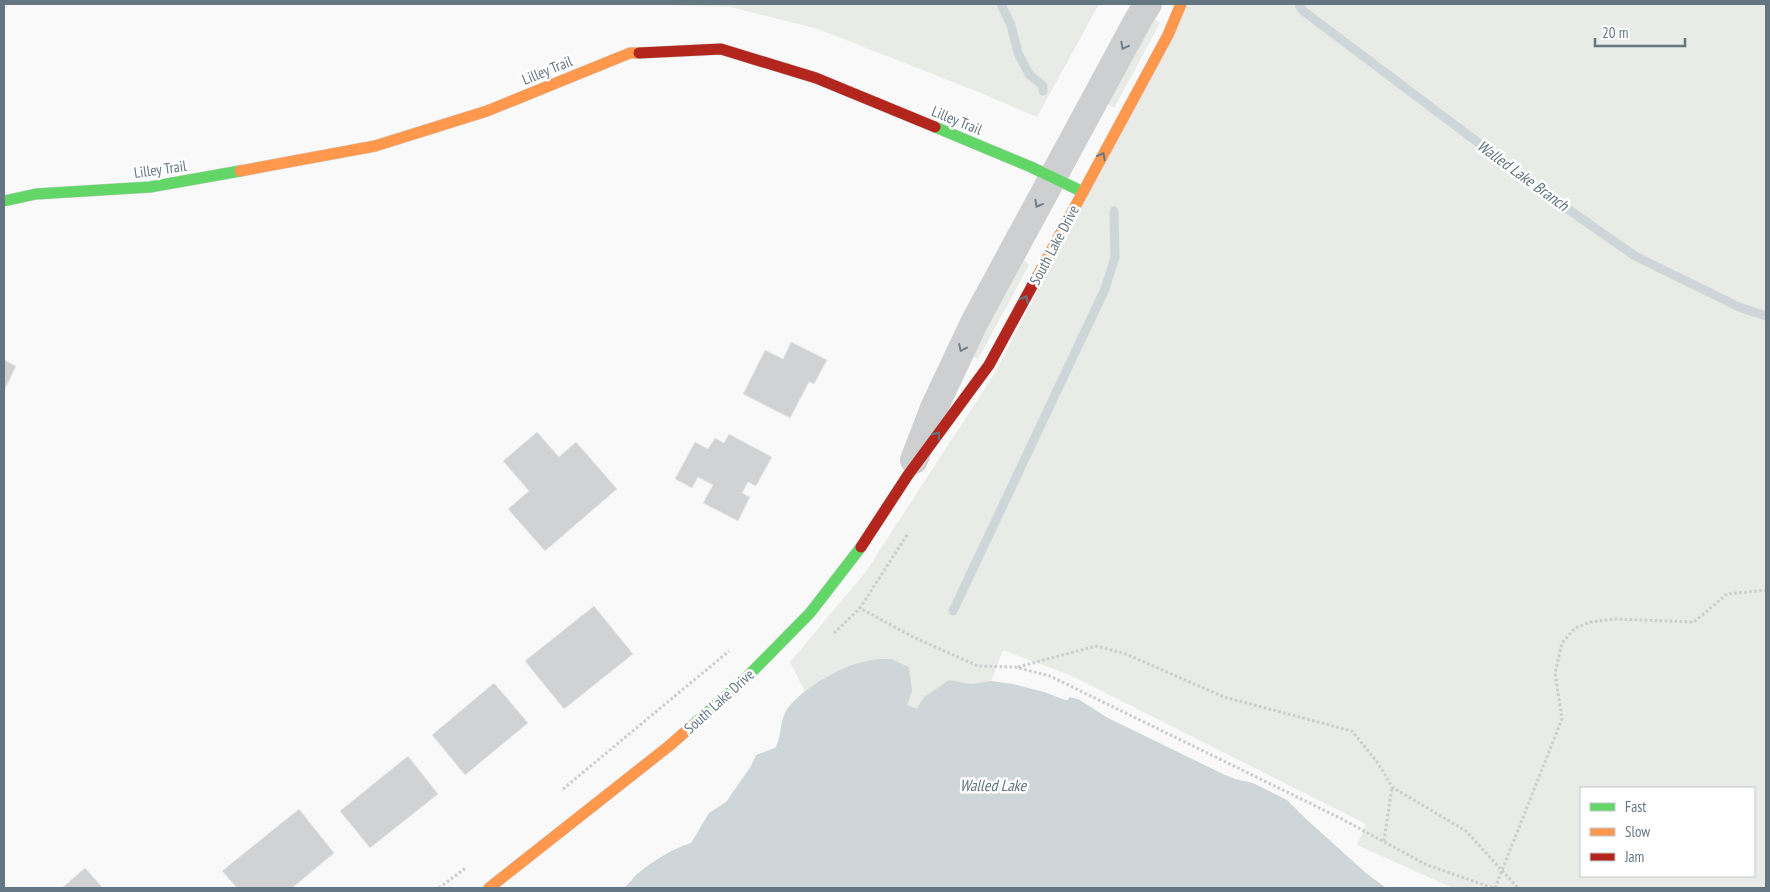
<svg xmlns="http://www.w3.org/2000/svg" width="1770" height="892" font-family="'PT Sans Narrow',sans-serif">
  <rect width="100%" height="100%" fill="#f9f9f9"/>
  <g fill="#e8ebe6" fill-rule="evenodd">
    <polygon points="642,4 1099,4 1037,117 981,93 818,29 730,7"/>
    <path d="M1187 4H1766V888H1453L1357 845 1366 824 1072 676 1003 650 991 681 971 684 949 680 917 710 907 705 854 665 833 674 805 692 790 662 865 573 993 376ZM1581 788H1754V876H1581Z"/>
    <polygon points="1153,19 1160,23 1114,108 1106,103"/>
    <polygon points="1019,260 1026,261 1029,265 978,359 969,354"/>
  </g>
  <path fill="#ced6d9" d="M878 659H891L909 667 912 691 907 705 917 709 923 698 949 680 971 684 991 681 1013 684 1044 692 1065 700H1068L1069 697 1078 699 1108 718 1223 774 1235 779 1253 783 1287 800 1305 818 1366 873 1386 888H624C629 884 632 879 637 874 651 862 674 848 691 843L709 813 726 802 751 766 756 755 775 748C781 738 780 726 784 715 793 694 834 671 855 664 862 662 870 661 878 659Z"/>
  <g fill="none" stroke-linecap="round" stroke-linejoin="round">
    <g stroke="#ced6d9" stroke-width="9">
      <polyline points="1001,4 1011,25 1018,53 1029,74 1043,86 1043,91"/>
      <polyline points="1299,4 1302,10 1545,193 1635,256 1739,307 1766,316"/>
      <polyline points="953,611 1105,289 1115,257 1114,211"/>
    </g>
  </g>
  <g fill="#d0d2d3" stroke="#e8e8e8">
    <polygon points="791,342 827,360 814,384 809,382 790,418 743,394 765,350 783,359"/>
    <polygon points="4,360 16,366 4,391"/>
    <polygon points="537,432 559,457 576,442 617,489 545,551 508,509 529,491 503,461"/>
    <polygon points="729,434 772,457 756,486 748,482 742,493 750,497 738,521 703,503 713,485 698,477 692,488 675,479 695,442 708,449 715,438 724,443"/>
    <polygon points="594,606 633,654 564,709 525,661"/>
    <polygon points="494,683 528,723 465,775 432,735"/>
    <polygon points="408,756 438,794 370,848 340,811"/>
    <polygon points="299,809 334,853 292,888 237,888 222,871"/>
    <polygon points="85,868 103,888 62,888"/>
  </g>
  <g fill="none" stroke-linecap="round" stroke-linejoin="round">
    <g stroke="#d5d6d7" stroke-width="12">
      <g id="fast">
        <polyline points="935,127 1031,167 1083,192"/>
        <polyline points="4,201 36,194 150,187 240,171"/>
        <polyline points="693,725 744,680 810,613 861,547"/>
      </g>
    </g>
    <g stroke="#d5d6d7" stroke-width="12">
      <g id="slow">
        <polyline points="240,171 375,146 487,111 630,53 639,53"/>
        <polyline points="1037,277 1168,35 1181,4"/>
        <polyline points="489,888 669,746 693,725"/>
      </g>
    </g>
    <g stroke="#d5d6d7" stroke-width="12">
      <g id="jam">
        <polyline points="639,53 721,49 816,78 935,127"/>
        <polyline points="861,547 908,475 989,365 1037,277"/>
      </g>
    </g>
    <g stroke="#cbcccd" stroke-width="3" stroke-dasharray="2.5 2.5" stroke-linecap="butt">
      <polyline points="907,535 860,608 913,637 978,666 1015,667 1050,676 1340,818 1427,865 1493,888"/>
      <polyline points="834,633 860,608"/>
      <polyline points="1018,667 1096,646 1126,654 1224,697 1352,731 1378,763 1392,787 1466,831 1518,888"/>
      <polyline points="563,789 729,651"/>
      <polyline points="1384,841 1392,787"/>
      <polyline points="439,888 467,867"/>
      <polyline points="1495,888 1562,719 1555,673 1562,643 1575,628 1590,622 1614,619 1694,622 1727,594 1766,590"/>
    </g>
    <polyline stroke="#cecfd0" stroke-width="28" points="914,460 934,408 974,323 1139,18 1148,4"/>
    <use href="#fast" stroke="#63d668" stroke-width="11"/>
    <use href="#slow" stroke="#ff974d" stroke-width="11"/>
    <use href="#jam" stroke="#b3261e" stroke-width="11"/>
  </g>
  <defs><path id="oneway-chevron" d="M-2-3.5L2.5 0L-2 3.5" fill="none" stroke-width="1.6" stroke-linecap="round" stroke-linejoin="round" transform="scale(1.25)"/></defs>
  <g stroke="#707f8b">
    <use href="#oneway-chevron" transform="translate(1124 46) rotate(118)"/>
    <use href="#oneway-chevron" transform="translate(1038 204) rotate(119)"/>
    <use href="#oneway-chevron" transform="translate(962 348) rotate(115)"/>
  </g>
  <g stroke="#657683">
    <use href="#oneway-chevron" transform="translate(1102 156) rotate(-62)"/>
    <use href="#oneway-chevron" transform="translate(1025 299) rotate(-62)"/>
    <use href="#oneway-chevron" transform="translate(937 435) rotate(-54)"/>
  </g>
  <g text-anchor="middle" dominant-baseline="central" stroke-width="5" stroke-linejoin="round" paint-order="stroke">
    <g font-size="15" fill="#657683" stroke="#fff">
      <text transform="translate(547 70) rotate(-22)">Lilley Trail</text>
      <text transform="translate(957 120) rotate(22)">Lilley Trail</text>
      <text transform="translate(160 169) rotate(-8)">Lilley Trail</text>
      <text transform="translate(1054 245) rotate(-62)">South Lake Drive</text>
      <text transform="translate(719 701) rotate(-42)">South Lake Drive</text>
    </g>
    <g font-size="16" font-style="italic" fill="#60757c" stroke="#fff">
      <text transform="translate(1523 175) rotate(36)">Walled Lake Branch</text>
      <text x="993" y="785">Walled Lake</text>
    </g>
  </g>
  <rect width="1770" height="892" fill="none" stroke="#657683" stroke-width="10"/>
  <rect x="1580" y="787" width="175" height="90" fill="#ffffff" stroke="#c1c8cd"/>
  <rect x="1590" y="803" width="25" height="8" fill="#63d668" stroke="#c1c8cd"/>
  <text x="1625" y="812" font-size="15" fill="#657683">Fast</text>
  <rect x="1590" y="828" width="25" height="8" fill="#ff974d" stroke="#c1c8cd"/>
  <text x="1625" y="837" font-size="15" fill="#657683">Slow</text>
  <rect x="1590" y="853" width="25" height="8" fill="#b3261e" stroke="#c1c8cd"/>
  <text x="1625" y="862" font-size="15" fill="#657683">Jam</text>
  <path d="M1595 38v8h90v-8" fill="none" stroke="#657683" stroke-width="2.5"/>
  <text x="1602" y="38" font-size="15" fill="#657683" stroke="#ffffff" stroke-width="4" paint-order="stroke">20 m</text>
</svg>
